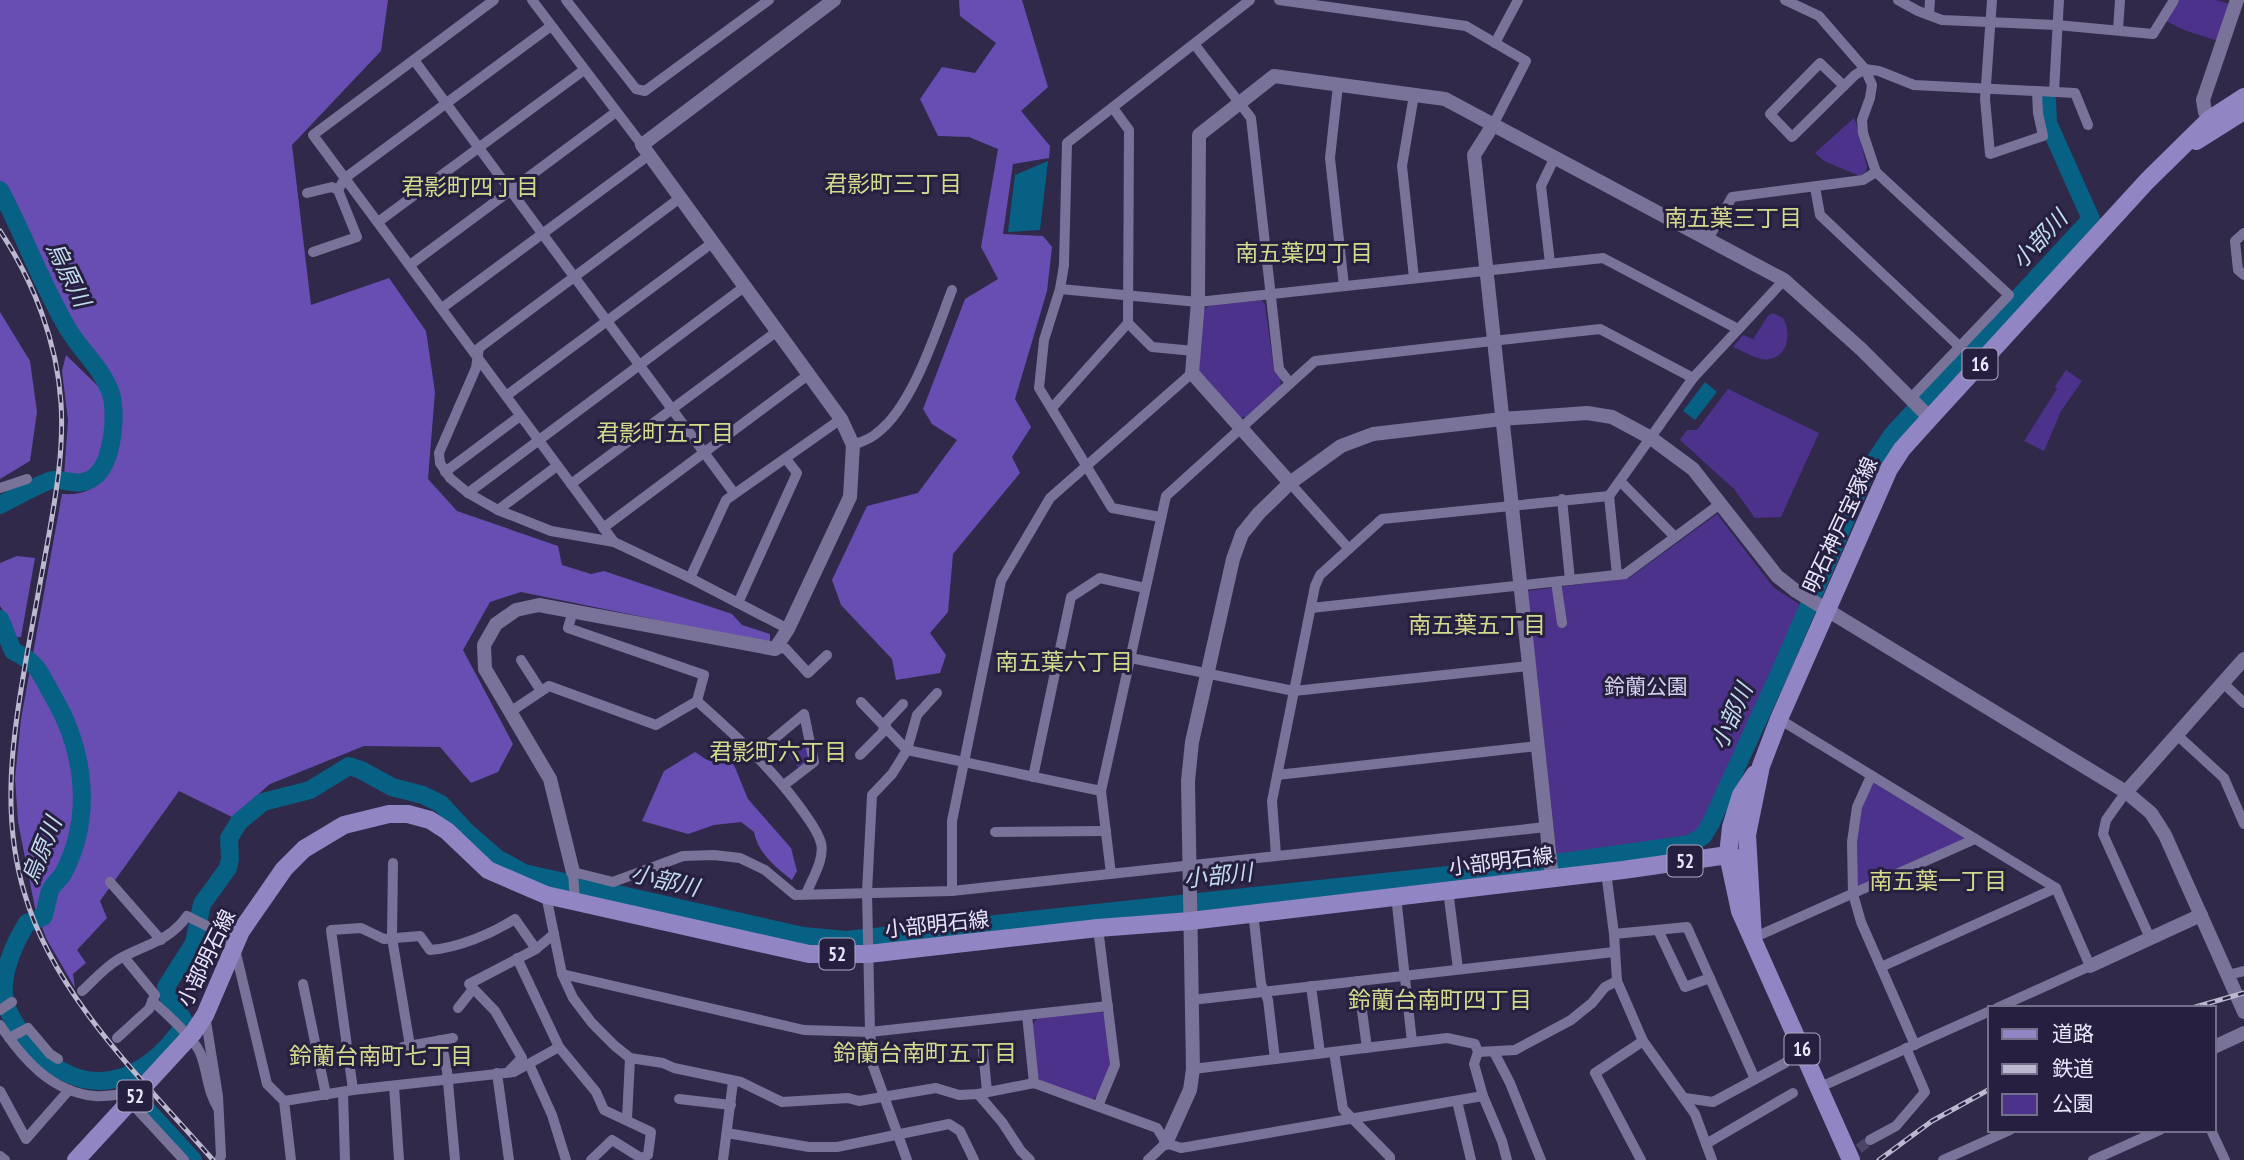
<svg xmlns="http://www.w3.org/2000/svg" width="2244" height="1160" font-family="'PT Sans Narrow','Noto Sans JP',sans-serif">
  <rect width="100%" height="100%" fill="#30294a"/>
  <g fill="#4d328c">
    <polygon points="2179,0 2216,0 2230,4 2218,41 2184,30 2166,21"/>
    <path d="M1854 118C1858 126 1863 154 1867 166L1866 171 1860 176 1824 161 1815 153Z"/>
    <polygon points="1262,300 1265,305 1274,370 1281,378 1280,388 1247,417 1240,417 1198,369 1203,311 1208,306"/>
    <path d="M1773 313 1783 318C1791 331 1789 355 1770 359 1759 362 1744 351 1733 347L1743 335 1753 339 1768 316Z"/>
    <polygon points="2066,370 2082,381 2061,411 2044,451 2024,441 2057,389 2055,386"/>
    <polygon points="1728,389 1819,433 1781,517 1755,518 1734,489 1680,440 1687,430 1697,430"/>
    <polygon points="1717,514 1774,588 1802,606 1776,670 1735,753 1707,820 1700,833 1687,840 1557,857 1527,591 1629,578"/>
    <polygon points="805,740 809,756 808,762 799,769 787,752"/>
    <polygon points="1871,776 1975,839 1853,894 1852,842"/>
    <path d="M1101 1012 1106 1015C1108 1042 1118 1081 1092 1100L1042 1082 1037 1076 1031 1026 1038 1018Z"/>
  </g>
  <g fill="#684db2">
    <path d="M0 0H388L381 51 292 145 311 305 389 278 426 331 435 392 428 479 457 511 558 546 562 565 591 574 604 571 732 614 742 625 770 634V643L521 592 490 602 463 650 513 744 498 772 471 783 440 747 364 746 270 784 232 817 179 791 100 901 107 918 77 950 86 963 73 974 75 988 46 938 35 908 18 822 15 778 21 719 62 494C83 495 95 491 104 472 91 470 79 477 64 476L68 420 62 371 66 355 101 389 113 383 63 326 37 278 9 198 0 203Z"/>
    <polygon points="959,0 1022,0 1048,87 1021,111 1050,146 1049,158 1013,164 1003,234 1043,236 1052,247 1047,291 1015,399 1031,427 1012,457 1020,473 953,554 948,612 930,633 946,655 940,673 896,680 892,659 841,605 832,580 867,506 918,493 957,440 932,424 923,409 965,299 998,279 981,247 998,149 969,137 938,136 920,99 942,67 975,73 996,43 960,16"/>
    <polygon points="0,312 30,361 37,412 30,461 0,479"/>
    <polygon points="17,556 35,558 21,637 12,637 12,624 0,606 0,563"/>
    <path d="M695 752 707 760 723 756 734 765 748 799 791 848 797 871 792 880C775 867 758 853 754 832L741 822 714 825 688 834 642 821 664 771Z"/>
  </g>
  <g fill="#076184">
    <polygon points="1048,161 1040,230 1008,232 1015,175"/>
    <polygon points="1705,382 1717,392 1695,420 1683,411"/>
  </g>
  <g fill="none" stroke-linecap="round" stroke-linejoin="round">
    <polyline stroke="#076184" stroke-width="2.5" points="0,966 7,967"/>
    <g stroke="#076184" stroke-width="18">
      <path d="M0 190C24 235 42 285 68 329 81 351 101 367 110 391 118 412 113 463 94 477 80 488 68 479 53 480 46 480 10 500 0 505"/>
      <path d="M0 619 13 651C39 663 40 674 54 698 85 751 93 818 63 874 59 880 52 885 50 891 47 899 47 908 43 917L27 923C15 942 2 971 4 994 5 1010 18 1029 28 1041 79 1104 143 1088 185 1024 180 1009 168 1006 166 987L194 943 202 904 228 868 230 859 229 838 239 822 263 802 310 790 349 766 361 770 392 787 423 795 441 804 467 832 497 858 524 873 803 936 846 940 1541 865 1690 844 1703 836 1711 823 1780 672 1864 477 1892 435 2091 219 2048 123 2047 100"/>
      <polyline points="119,1079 193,1160"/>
    </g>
    <polyline stroke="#4c4565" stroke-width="10" stroke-dasharray="10 5" stroke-linecap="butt" points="1847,1158 1870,1140"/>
    <g stroke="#797299" stroke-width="10">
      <polyline points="494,0 313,135 614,542"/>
      <polyline points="532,0 642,145"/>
      <polyline points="566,0 636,89 645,91 769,0"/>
      <polyline points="1279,0 1466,26 1526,61 1493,125"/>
      <polyline points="1785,0 1819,16 1865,69 1872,85 1870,98 1862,120 1863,133 1876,172 2009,295 1911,398"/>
      <polyline points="1898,0 1918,11 1942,20 2057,25 2153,34 2174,0"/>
      <polyline points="1992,0 1985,99 1990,154 2043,136 2038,113 2037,92"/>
      <polyline points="1929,15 1930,0"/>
      <polyline points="2118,30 2120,0"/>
      <polyline points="1495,43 1518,0"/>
      <polyline points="1195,45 1251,118 1279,369 1290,383"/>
      <polyline points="414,60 734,493"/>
      <polyline points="1338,85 1330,158 1344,286"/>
      <polyline points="1844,86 1820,63 1770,114 1792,137 1855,75 1865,69 1879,71 1914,85 2075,93 2088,125"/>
      <polyline points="2054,92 2059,0"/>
      <polyline points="1414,95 1402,166 1414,278"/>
      <polyline points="1815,187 1820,215 1960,347"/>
      <polyline points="338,190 345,178 551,26"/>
      <polyline points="307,193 332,187 338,190 357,237 313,252"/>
      <polyline points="680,198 479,348 476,368 439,453 440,463 450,478 468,493 498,510 551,531 614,542 690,578 788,629"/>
      <polyline points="378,222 584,70"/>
      <polyline points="2244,233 2235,241 2238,270 2244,275"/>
      <polyline points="1708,239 1732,197 1863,180 1876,172"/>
      <polyline points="1550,263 1541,186 1554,159"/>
      <polyline points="410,265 616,112"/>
      <polyline points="1060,289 1198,302 1603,258 1738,329"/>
      <polyline points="442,308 649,155"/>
      <polyline points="1128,323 1152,347 1194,351"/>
      <polyline points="506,396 712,243"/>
      <polyline points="1052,408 1128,323 1129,130 1113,108"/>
      <path d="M853 445C861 442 871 439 877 433 913 406 936 331 952 290"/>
      <polyline points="445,472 520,416"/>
      <polyline points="1621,482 1675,537"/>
      <polyline points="1290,483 1349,549"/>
      <polyline points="571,484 776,332"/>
      <polyline points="0,488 27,479"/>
      <polyline points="468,493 744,287"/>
      <polyline points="1609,496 1617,575"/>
      <polyline points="1562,499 1570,580"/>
      <polyline points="498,510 557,466"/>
      <polyline points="1160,517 1112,508 1039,388 1044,340 1060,289 1064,265 1067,143 1250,0"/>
      <polyline points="603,528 808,375"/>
      <polyline points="690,578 726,500 841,419"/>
      <polyline points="1556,582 1562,623"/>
      <polyline points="738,603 797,473 786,459"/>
      <polyline points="1311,608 1625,574 1720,504"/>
      <polyline points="775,649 785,648 808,673 827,655"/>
      <polyline points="1131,658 1294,691 1529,666"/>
      <polyline points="521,660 541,691"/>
      <polyline points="2222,682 2244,703"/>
      <path d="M697 701C735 735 772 768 802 810 809 820 818 831 821 843 825 859 812 879 806 894"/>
      <polyline points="861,702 907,750 1101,791"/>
      <polyline points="510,712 549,686 656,725 697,701 704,675 568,628 573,611"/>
      <polyline points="1779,719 2056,888 2090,966 1997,1008"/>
      <polyline points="2176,734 2224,778 2244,824"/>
      <polyline points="756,754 804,714 814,762 784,785"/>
      <polyline points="860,755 882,733 887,721 903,704"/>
      <polyline points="1277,775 1538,746"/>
      <polyline points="1871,776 1857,807 1852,842 1853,894 1861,922 1915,1045"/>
      <polyline points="1033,777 1071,597 1100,578 1145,588"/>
      <polyline points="2126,792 2106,820 2103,834 2150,938"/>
      <polyline points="995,832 1106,831"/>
      <polyline points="1276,855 1272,801 1315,586 1320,575 1382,519 1609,496 1693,378 1784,280"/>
      <polyline points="393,863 392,938 410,1046"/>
      <polyline points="1606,872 1614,934 1617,981 1643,1041 1695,1114 1712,1160"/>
      <polyline points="1111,874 1101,791 1166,496 1315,361 1600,329 1693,378"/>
      <polyline points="110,882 161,940"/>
      <polyline points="1448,890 1458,969"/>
      <polyline points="952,891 952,821 1001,581 1050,498 1192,373"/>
      <polyline points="546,895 562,974 573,998 592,1023 615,1046 630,1058 663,1063 674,1068 741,1082 782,1102 848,1098 859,1101 936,1088 959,1095 978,1094 1034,1083 1157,1128 1166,1143 1181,1148 1483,1096"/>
      <polyline points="1396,896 1412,1042"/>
      <polyline points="575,902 573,872 613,882 683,856 714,855 740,858 765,870 795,895 952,891 1546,827"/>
      <polyline points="1253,912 1261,984 1268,1000 1275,1059"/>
      <polyline points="1658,930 1685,987 1710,978"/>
      <polyline points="1614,934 1687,927 1755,1079"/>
      <polyline points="1753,938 1975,839"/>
      <polyline points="517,958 559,1047 596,1092 604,1110 651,1132 648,1155 641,1158 612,1140 591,1160"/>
      <polyline points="1881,967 2056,888"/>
      <polyline points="562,974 804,1030 870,1032 1108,1006"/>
      <polyline points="2228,975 2244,971"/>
      <polyline points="1358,981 1367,1048"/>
      <polyline points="303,984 326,1095"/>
      <polyline points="1311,986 1320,1053"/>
      <path d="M82 991C93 981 105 967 119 959 144 945 170 941 187 916L225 935 234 945 267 1084 284 1101 291 1160"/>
      <polyline points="1192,1000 1614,952"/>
      <path d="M152 1001C165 1012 196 1040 201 1055 208 1074 207 1091 218 1108"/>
      <polyline points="458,1008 473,989"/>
      <polyline points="0,1010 12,1002"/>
      <polyline points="205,1015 218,1096 221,1156 219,1160"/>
      <polyline points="1027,1015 1034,1083"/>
      <path d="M0 1025C23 1059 51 1092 95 1096 104 1097 114 1095 123 1094L184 1160"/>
      <polyline points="9,1038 28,1028 50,1054 58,1059"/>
      <polyline points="117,1038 149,1009 155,995 124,957"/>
      <polyline points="441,1040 447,1071 455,1160"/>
      <polyline points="403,1047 453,1038"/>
      <polyline points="983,1049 987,1092"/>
      <polyline points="1334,1052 1343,1109 1390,1157 1390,1160"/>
      <polyline points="1478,1052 1515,1050 1571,1020 1592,1003 1605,987 1617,981"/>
      <polyline points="1494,1052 1510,1083 1541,1160"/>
      <polyline points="529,1064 552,1115 566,1160"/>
      <polyline points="1193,1069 1447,1038 1475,1044 1478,1052 1474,1064 1483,1096 1502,1141 1507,1160"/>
      <polyline points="510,1070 522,1058 495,1011 469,984 536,949 554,934"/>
      <polyline points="497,1073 509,1160"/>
      <polyline points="394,1086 399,1160"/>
      <polyline points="1818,1088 1990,1011"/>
      <path d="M353 1090 331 930 361 928 384 939 420 936 430 950C458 948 491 934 515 919L536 949"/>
      <polyline points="0,1091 26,1139 69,1090"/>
      <polyline points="343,1092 345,1160"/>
      <polyline points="978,1094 1002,1122 1021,1151 1030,1160"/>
      <polyline points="1685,1098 1713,1102 1785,1063"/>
      <polyline points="679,1099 731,1105"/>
      <polyline points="284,1101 353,1090 514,1072 559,1047"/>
      <polyline points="1457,1101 1471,1160"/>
      <polyline points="1098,1106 1115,1065 1098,928"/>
      <polyline points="627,1119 630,1058"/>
      <polyline points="2211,1130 2225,1160"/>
      <polyline points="727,1133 809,1147 837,1147 949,1124 960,1131 974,1160"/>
      <polyline points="1870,1140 1896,1126 1925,1092 1906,1048"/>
      <polyline points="1706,1144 1793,1093"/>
      <polyline points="0,1156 5,1160"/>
      <polyline points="723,1160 733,1082"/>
      <polyline points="907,1160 873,1066 870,1032 867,892 872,795 892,774 907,750 917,715 937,693"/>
      <polyline points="1148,1160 1166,1143"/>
      <polyline points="1641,1160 1595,1073 1643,1041"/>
      <polyline points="1943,1160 2010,1130"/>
      <polyline points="2093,1160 2160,1130"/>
    </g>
    <g stroke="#797299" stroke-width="14">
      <polyline points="1493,125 1474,155 1552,878"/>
      <polyline points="2214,126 2205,112 2203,100 2237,0"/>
      <polyline points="1290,483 1192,373 1198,302 1199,135 1274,76 1445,99 1784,280 1861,349 1930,418"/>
      <polyline points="2126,792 2244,659"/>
      <polyline points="573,872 550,779 485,669 484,645 496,624 516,610 539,605 775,649 788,629 850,497 853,445 841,419 642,145 834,0"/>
      <polyline points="2090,966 2201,915"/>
      <polyline points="2214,1047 2244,1033"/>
      <polyline points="1166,1143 1190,1090 1193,1069 1188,781 1192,742 1233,559 1242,534 1259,513 1290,483 1341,446 1373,434 1502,419 1587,413 1612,417 1651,438 1693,469 1777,576 1796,591 2126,792 2151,813 2165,835 2244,1012"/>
    </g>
    <g stroke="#9185c3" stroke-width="18">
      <polyline points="2196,141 2244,111"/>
      <polyline points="1755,774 1741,795 1731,827 1728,855 1740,911 1851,1160"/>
      <polyline points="1753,938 1747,835 1761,766 1779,719 1889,469 1902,449 1930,418 2147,181 2210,119 2244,97"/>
      <polyline points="76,1160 193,1033 205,1015 241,931 284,869 304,849 344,825 389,814 408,814 430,820 447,831 488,870 546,895 809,954 868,954 1098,928 1190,921 1623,870 1728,855 1747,862"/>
    </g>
    <g stroke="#bcb8d0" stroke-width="5">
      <g id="rail">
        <path d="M0 231C34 282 57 342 61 403 64 449 56 495 48 540 41 578 34 616 27 654 13 735 0 814 25 895 55 997 144 1081 213 1160"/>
        <polyline points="2192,1008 2244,993"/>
        <polyline points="1879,1160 1932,1121 1990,1089"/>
      </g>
    </g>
    <use href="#rail" stroke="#261f3f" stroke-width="2.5" stroke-dasharray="8" stroke-linecap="butt"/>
  </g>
  <g text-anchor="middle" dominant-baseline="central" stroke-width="6" stroke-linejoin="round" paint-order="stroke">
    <g fill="#261f3f" stroke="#aeaac3" stroke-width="2">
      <rect x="1962.5" y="348.5" width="35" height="31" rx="5"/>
      <rect x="1667.5" y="845.5" width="35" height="31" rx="5"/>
      <rect x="819.5" y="938.5" width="35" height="31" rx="5"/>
      <rect x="1784.5" y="1033.5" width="35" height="31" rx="5"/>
      <rect x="117.5" y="1080.5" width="35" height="31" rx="5"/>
    </g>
    <g font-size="19" font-weight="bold" fill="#e9e6fc">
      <text x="1980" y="364">16</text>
      <text x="1685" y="861">52</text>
      <text x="837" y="954">52</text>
      <text x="1802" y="1049">16</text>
      <text x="135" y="1096">52</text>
    </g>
    <g font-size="21" fill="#e9e6fc" stroke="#261f3f">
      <text transform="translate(1840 525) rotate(-65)">明石神戸宝塚線</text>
      <text transform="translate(1501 861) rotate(-7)">小部明石線</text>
      <text transform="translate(937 924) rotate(-6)">小部明石線</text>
      <text transform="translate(206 958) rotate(-64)">小部明石線</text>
    </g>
    <g font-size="21" fill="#d4d1eb" stroke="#261f3f">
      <text x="1646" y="686">鈴蘭公園</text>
    </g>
    <g font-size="23" fill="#d4da8c" stroke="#261f3f">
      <text x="893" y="183">君影町三丁目</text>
      <text x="470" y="186">君影町四丁目</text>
      <text x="1733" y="217">南五葉三丁目</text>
      <text x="1304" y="252">南五葉四丁目</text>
      <text x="665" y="432">君影町五丁目</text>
      <text x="1477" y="624">南五葉五丁目</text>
      <text x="1064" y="661">南五葉六丁目</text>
      <text x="778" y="751">君影町六丁目</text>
      <text x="1938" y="880">南五葉一丁目</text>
      <text x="1440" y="999">鈴蘭台南町四丁目</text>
      <text x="925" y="1052">鈴蘭台南町五丁目</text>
      <text x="381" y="1055">鈴蘭台南町七丁目</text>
    </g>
    <g font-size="23" font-style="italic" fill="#c1ddec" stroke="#261f3f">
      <text transform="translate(2039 239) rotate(-47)">小部川</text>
      <text transform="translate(69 274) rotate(64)">烏原川</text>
      <text transform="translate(1731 716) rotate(-66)">小部川</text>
      <text transform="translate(41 850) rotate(-68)">烏原川</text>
      <text transform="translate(1218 875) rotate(-6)">小部川</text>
      <text transform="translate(665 880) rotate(13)">小部川</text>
    </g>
  </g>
  <rect x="1988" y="1006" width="228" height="126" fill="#261f3f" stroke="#746f8b" stroke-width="2"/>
  <rect x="2002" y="1029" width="35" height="10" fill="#9185c3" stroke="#746f8b" stroke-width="2"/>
  <text x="2052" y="1041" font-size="21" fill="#e9e6fc">道路</text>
  <rect x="2002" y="1064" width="35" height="10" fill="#bcb8d0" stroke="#746f8b" stroke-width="2"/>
  <text x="2052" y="1076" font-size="21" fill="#e9e6fc">鉄道</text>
  <rect x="2002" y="1094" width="35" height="21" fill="#4d328c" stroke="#746f8b" stroke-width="2"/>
  <text x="2052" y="1111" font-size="21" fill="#e9e6fc">公園</text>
</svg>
